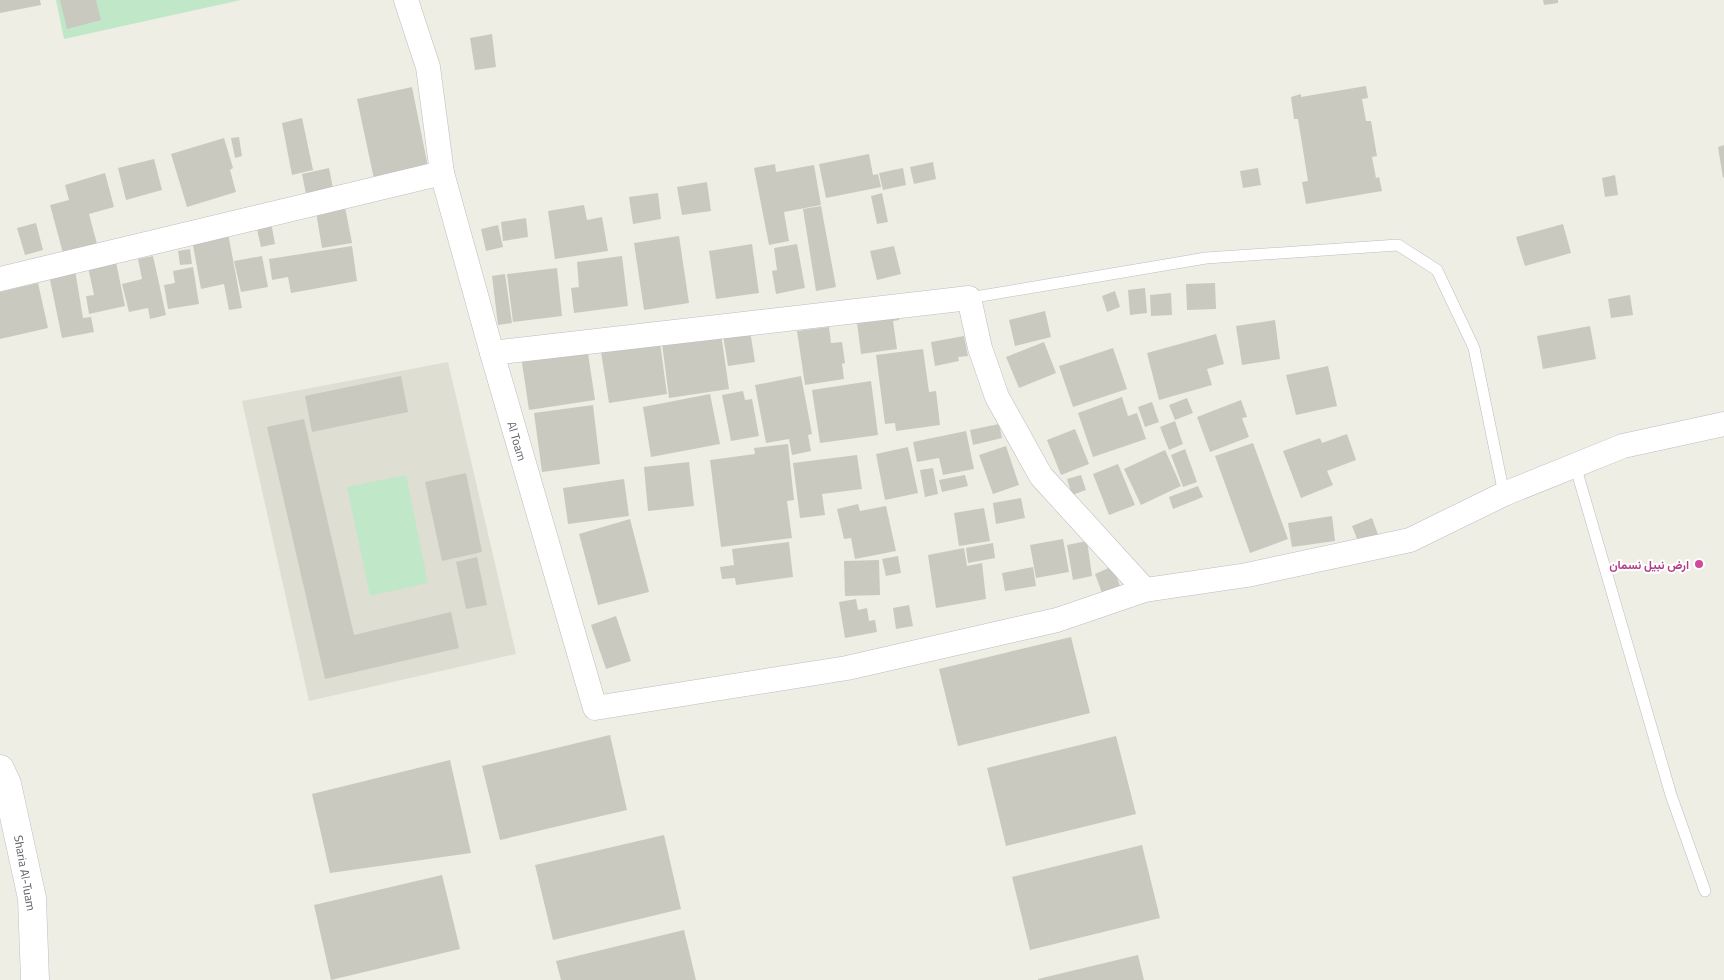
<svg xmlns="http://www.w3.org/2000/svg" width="1724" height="980" font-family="'Titillium Web',Vazirmatn,sans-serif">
  <rect width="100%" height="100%" fill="#efeee4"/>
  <polygon fill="#dfded2" points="448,362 516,654 309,701 242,401"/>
  <g fill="#c0e7c8">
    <polygon points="56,0 241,0 64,39"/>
    <polygon points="406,475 428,583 370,596 347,487"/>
  </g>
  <g fill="#cac9c0">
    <polygon points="0,0 40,0 41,5 0,13"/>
    <polygon points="60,0 96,0 101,20 67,29"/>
    <polygon points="1543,0 1558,0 1558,3 1544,5"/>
    <polygon points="492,34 496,67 475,70 470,38"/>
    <polygon points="1366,86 1368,98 1362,99 1366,121 1371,121 1377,156 1372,157 1376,178 1379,177 1382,191 1306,204 1302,182 1308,181 1298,119 1294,119 1291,97 1301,94 1301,97"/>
    <polygon points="412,87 428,167 374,179 357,99"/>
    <polygon points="302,118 313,170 292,175 282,123"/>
    <polygon points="239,137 242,156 235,158 231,138"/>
    <polygon points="224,138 233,168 230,170 236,192 187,207 171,154"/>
    <polygon points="1724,145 1724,177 1723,178 1718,147"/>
    <polygon points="869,154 873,175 878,174 881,187 826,198 819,164"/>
    <polygon points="154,159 162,190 126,200 118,168"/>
    <polygon points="933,162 936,179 914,184 910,167"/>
    <polygon points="775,164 776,172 814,165 821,205 784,212 789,241 769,245 754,168"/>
    <polygon points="329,168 333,188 306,194 302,174"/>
    <polygon points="903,168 906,185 883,190 879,173"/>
    <polygon points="1258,168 1261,185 1243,188 1240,171"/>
    <polygon points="105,173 114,207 89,214 97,244 63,253 50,205 69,200 65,185"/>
    <polygon points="1615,175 1618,195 1605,197 1602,178"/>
    <polygon points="707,182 711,211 682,215 677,187"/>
    <polygon points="658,193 661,219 633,224 629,197"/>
    <polygon points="882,193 888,222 877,224 871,196"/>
    <polygon points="584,205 587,220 602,217 608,251 555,259 548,211"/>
    <polygon points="821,206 836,287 816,291 803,209"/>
    <polygon points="345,207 352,243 322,248 316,212"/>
    <polygon points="526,218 528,237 503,241 501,222"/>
    <polygon points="271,222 275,244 261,247 256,225"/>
    <polygon points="36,223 43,250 25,255 17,228"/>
    <polygon points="1563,224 1571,253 1525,266 1516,237"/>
    <polygon points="498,225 503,247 486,251 481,229"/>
    <polygon points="228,233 242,308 229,310 224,284 201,289 192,240"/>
    <polygon points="679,236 689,303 644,310 634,243"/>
    <polygon points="752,244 759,293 716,299 709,251"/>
    <polygon points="797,244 805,288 776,294 772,271 777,270 774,248"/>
    <polygon points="352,246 357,281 291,293 288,277 272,280 269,259"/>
    <polygon points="894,246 901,274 877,280 870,251"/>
    <polygon points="190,249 192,264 180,265 178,251"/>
    <polygon points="153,256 166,315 150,319 148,308 129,312 122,284 142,279 138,259"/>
    <polygon points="262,256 268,287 241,292 234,261"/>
    <polygon points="622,256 628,306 574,313 571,288 579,287 577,262"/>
    <polygon points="116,262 125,306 89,314 86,296 94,295 88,267"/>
    <polygon points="193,267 199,304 168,309 164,285 175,283 173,271"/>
    <polygon points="557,268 562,316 513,322 507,274"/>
    <polygon points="75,270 83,318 91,317 94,332 62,338 49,275"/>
    <polygon points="505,274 512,323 498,325 492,276"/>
    <polygon points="38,283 48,328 0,339 0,292"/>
    <polygon points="1215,283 1216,309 1187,310 1186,284"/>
    <polygon points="1145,288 1147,313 1130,315 1128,290"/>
    <polygon points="1115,291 1120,307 1107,312 1102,296"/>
    <polygon points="1171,293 1172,315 1151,316 1150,295"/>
    <polygon points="1630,295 1633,315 1611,318 1608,299"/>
    <polygon points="898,309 899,320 893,321 897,349 861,354 856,315"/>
    <polygon points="1045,311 1051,337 1015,346 1009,320"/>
    <polygon points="1275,320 1280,359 1242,365 1236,326"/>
    <polygon points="1590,326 1596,359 1543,369 1537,336"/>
    <polygon points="829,327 831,343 842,342 845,363 842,364 844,379 805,385 797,331"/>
    <polygon points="750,331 755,362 728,366 723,335"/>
    <polygon points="721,334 729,389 669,398 662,343"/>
    <polygon points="1216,334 1224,364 1207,369 1212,385 1159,400 1147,353"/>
    <polygon points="964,336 968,356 958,357 959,361 935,366 931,342"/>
    <polygon points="1044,342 1056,373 1019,388 1006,357"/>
    <polygon points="660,343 667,394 609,403 601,352"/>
    <polygon points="587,347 595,400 529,410 521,356"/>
    <polygon points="1113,348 1127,389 1073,407 1059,366"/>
    <polygon points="923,349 929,392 936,391 940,425 896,431 895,423 885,424 876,355"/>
    <polygon points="1328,366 1337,406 1296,415 1286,375"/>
    <polygon points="401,376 408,412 312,432 305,396"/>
    <polygon points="801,376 812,434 808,435 811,451 792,455 789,439 766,443 755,385"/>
    <polygon points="871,381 878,435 820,443 812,390"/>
    <polygon points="743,391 745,400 752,399 759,436 731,441 722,395"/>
    <polygon points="710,394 720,444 651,457 643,407"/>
    <polygon points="1122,397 1128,416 1137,413 1146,439 1093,457 1078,413"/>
    <polygon points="1187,398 1193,413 1175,420 1169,405"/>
    <polygon points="1241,400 1247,417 1242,418 1249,437 1210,452 1197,417"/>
    <polygon points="1152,402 1159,422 1145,427 1138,407"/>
    <polygon points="593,405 600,464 542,472 534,413"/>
    <polygon points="304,419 354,635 451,612 459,648 325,679 267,427"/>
    <polygon points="1175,421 1183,444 1169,450 1160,427"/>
    <polygon points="999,424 1002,438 973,445 970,430"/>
    <polygon points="1075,429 1089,464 1061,475 1047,440"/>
    <polygon points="966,431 974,469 943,475 939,458 917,462 913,442"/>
    <polygon points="1347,434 1356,460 1327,471 1333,485 1301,498 1283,451 1320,438 1322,443"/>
    <polygon points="1253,443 1288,539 1250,553 1215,456"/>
    <polygon points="788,444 794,500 787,501 792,538 721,547 710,460 755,454 754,448"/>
    <polygon points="1006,446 1019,485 993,494 979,455"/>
    <polygon points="908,447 918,493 885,500 876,454"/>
    <polygon points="1185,449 1197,482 1183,487 1171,455"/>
    <polygon points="1165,450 1181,486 1141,505 1124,469"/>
    <polygon points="857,455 862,489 822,494 825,515 800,518 793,463"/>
    <polygon points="689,462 694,506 648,511 644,467"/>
    <polygon points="1118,464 1135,505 1109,515 1093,474"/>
    <polygon points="933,468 938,494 925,497 920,470"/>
    <polygon points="466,473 482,552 442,561 425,482"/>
    <polygon points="965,475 968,486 942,492 939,480"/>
    <polygon points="1081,475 1086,490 1072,495 1067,479"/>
    <polygon points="624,479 629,516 568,524 563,488"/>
    <polygon points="1198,486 1203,497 1173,509 1169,497"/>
    <polygon points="1021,498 1025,518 996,524 993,503"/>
    <polygon points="858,504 860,511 886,506 896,551 855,559 851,538 844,539 837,509"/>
    <polygon points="984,508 990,541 959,546 954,513"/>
    <polygon points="1332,516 1335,541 1292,547 1288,523"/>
    <polygon points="1372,518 1379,537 1359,544 1352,526"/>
    <polygon points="630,519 649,592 598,605 579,534"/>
    <polygon points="1063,539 1069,572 1036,578 1030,545"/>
    <polygon points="1087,541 1092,576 1073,580 1067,545"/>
    <polygon points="789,542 793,577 736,585 735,578 722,579 720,567 734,565 732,549"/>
    <polygon points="993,543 995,558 968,563 966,548"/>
    <polygon points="964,548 967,566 982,563 986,599 936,608 928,555"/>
    <polygon points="898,556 901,573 886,576 882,559"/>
    <polygon points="477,557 487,605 466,609 456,562"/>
    <polygon points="879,560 880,595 845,596 844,561"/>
    <polygon points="1113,566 1120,586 1102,593 1095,574"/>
    <polygon points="1033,567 1036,586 1005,591 1002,573"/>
    <polygon points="856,599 858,610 867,608 869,621 875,620 877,632 845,638 839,602"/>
    <polygon points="909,605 913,626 896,629 893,608"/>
    <polygon points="616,616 631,661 606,669 591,625"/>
    <polygon points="1071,637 1090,713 958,746 939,669"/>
    <polygon points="610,735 627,810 500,840 482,766"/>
    <polygon points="1116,736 1136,814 1006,846 987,768"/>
    <polygon points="450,760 471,853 330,873 312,794"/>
    <polygon points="664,835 681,909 553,940 535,865"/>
    <polygon points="1142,845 1160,918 1030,950 1012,877"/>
    <polygon points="442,875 460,949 331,980 314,905"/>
    <polygon points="684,930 696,980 561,980 556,961"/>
    <polygon points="1138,955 1144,980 1038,980 1038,979"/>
  </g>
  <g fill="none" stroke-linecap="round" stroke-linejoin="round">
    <g stroke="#bcbcc3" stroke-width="12">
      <g id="lane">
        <polyline points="969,298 1206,258 1398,245 1437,270 1474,348 1504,494"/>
        <polyline points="1575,465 1671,795 1705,891"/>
      </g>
    </g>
    <g stroke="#bcbcc3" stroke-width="25">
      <g id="street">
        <polyline points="406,0 428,67 442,173 492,353 595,708 847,668 1057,620 1145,590 1247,575 1410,540 1504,494 1623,446 1724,424"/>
        <polyline points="0,279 442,173"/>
        <polyline points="492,353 969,298 980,348 997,397 1041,476 1145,590"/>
      </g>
    </g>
    <g stroke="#bdbec5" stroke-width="29">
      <polyline id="secondary" points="0,769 7,784 32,898 35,980"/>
    </g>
    <use href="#lane" stroke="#fff" stroke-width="11"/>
    <use href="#street" stroke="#fff" stroke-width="24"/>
    <use href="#secondary" stroke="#fff" stroke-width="28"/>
  </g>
  <circle fill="#d1479c" stroke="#fff" stroke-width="2" cx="1699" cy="564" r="5"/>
  <g text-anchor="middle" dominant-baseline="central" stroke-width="4" stroke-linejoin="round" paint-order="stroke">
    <g font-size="12" fill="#5c5e65" stroke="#fff">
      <text transform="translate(517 441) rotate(74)">Al Toam</text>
      <text transform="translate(25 873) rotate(80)">Sharia Al-Tuam</text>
    </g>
    <g font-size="12" font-weight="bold" fill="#b23c85" stroke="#fff" text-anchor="end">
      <text x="1689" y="564">ارض نبيل نسمان</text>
    </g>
  </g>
</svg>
